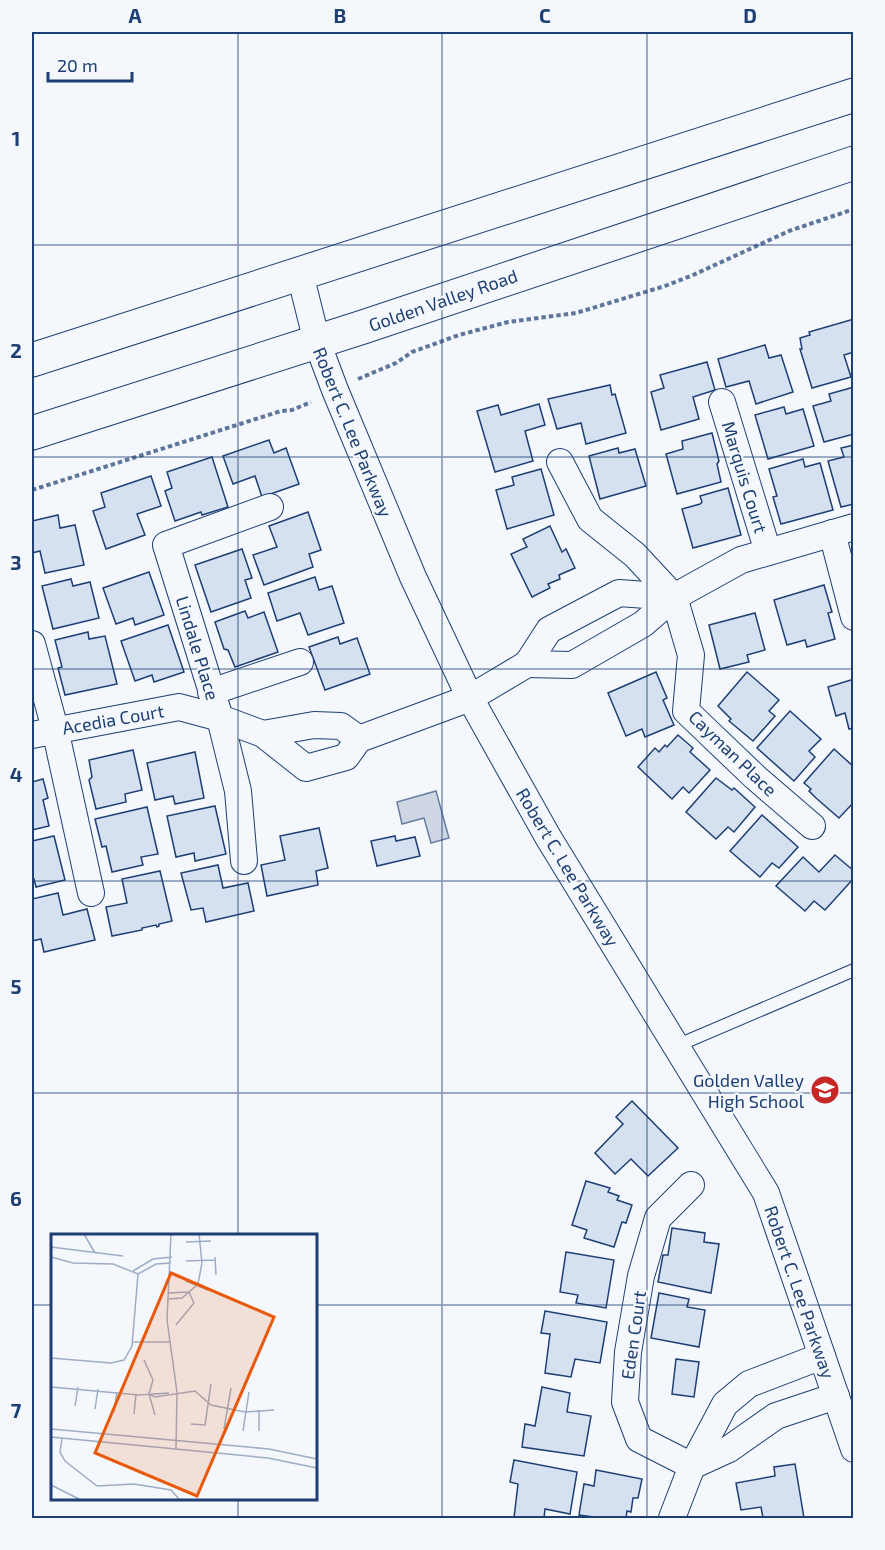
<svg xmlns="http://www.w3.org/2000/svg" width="885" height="1550" font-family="'Exo 2',sans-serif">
  <rect width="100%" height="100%" fill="#f4f7fb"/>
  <polygon fill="#cfd7e4" stroke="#687fa3" stroke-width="1.5" points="436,791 449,838 431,843 424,818 402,824 397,802"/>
  <g fill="#d5e0f0" stroke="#1d3f73" stroke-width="1.5">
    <polygon points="854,319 854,352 844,355 851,377 812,388 800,349 802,349 800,338 810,335 809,332"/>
    <polygon points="765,345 769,358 781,355 793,392 756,404 749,381 726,387 718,359"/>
    <polygon points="707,362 715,390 693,397 699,419 661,430 651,392 664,388 660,375"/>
    <polygon points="610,385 612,395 615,394 626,433 586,444 581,423 557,429 548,399"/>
    <polygon points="854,387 854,434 824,442 813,406 831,401 829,394"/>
    <polygon points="539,404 545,425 525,431 533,461 495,472 477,411 498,405 501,415"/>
    <polygon points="784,407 786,414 803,409 814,446 768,459 755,415"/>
    <polygon points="712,433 719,461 717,464 721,482 677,494 666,454 683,449 682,441"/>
    <polygon points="269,440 274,453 286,448 299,484 262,497 255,476 233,484 223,456"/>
    <polygon points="854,445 854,504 841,507 828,461 844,457 841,448"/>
    <polygon points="618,448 619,453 635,449 646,486 600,499 589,456"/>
    <polygon points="212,457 228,507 202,515 201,512 175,521 165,491 172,488 167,472"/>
    <polygon points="803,459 805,467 820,463 833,510 781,524 773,497 777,496 769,469"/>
    <polygon points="541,469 554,515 507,529 496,490 514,485 512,477"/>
    <polygon points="151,476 161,506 137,514 145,535 106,549 93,511 105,507 101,493"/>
    <polygon points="728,488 741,535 693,548 682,509 700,504 702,502 700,496"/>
    <polygon points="308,512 321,550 309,554 313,567 264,585 253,555 277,547 269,526"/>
    <polygon points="58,515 60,528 75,525 84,565 45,573 40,551 32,553 32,521"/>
    <polygon points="550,526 562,552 566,549 575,568 559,575 560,579 548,584 550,588 532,597 511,554 527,547 523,539"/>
    <polygon points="242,549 252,578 245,580 251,598 211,612 195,565"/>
    <polygon points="149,572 164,615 135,625 133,618 116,624 103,588"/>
    <polygon points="315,577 319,590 332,586 344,623 308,635 300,613 277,621 268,593"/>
    <polygon points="71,579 73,586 90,582 99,618 53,629 42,586"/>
    <polygon points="824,585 832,612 828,613 835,639 807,647 805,640 787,645 774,600"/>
    <polygon points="245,611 248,618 264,612 278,652 235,667 228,650 224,649 215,622"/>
    <polygon points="755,613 765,650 747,655 749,662 720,669 709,625"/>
    <polygon points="168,625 184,672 154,682 152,675 135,681 121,641"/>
    <polygon points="88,632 89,639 105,636 117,684 65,695 58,668 62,667 55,640"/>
    <polygon points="338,637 340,644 357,638 370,674 325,690 309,647"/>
    <polygon points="656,672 667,698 663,700 674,725 645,737 642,729 626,736 608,693"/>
    <polygon points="747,672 779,700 769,711 775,716 753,741 729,721 731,719 718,706"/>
    <polygon points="854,679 854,728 849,729 845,713 836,716 828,687"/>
    <polygon points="790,711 821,739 809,751 815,757 794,781 757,748"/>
    <polygon points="678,735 693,748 690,752 710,770 689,793 683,787 672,799 638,767 655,748 659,752 665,745 667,747"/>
    <polygon points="834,749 854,767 854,802 839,818 816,798 809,791 811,789 804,783"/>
    <polygon points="133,750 142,790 125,794 126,802 96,809 89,780 92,777 89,760"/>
    <polygon points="195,752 204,798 175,804 173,796 155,800 147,763"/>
    <polygon points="716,778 732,790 734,788 755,807 734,832 728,827 716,839 686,812"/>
    <polygon points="43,779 48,798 43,800 49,826 32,830 32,782"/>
    <polygon points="215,806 226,854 195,861 194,853 176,857 167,816"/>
    <polygon points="147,807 158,854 141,857 143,865 112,872 106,846 102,847 95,819"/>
    <polygon points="762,815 798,847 779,868 772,863 760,877 730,851"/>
    <polygon points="319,828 328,868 316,871 318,885 267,896 261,865 285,860 280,836"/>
    <polygon points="54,836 65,880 36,887 34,879 32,880 32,841"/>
    <polygon points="395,836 396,841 415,837 420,856 377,866 371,841"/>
    <polygon points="835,855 854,871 854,878 825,910 814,901 805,911 776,886 803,857 819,872"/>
    <polygon points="218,865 223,888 248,883 254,911 206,922 203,908 191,910 181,873"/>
    <polygon points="160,871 172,921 159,924 159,926 157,927 156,925 142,928 142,930 112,936 106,907 127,903 122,879"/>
    <polygon points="58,893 63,915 87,909 95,940 44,952 41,939 32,941 32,899"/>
    <polygon points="632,1101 678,1148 648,1176 631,1159 615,1174 595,1153 623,1124 616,1117"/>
    <polygon points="586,1181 610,1188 608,1192 619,1196 617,1200 632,1205 626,1223 622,1222 614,1247 584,1238 587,1230 572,1225"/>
    <polygon points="672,1228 705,1233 704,1242 719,1244 711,1293 658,1282 663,1255 668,1255"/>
    <polygon points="566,1252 614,1260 606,1308 576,1303 578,1295 560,1292"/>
    <polygon points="659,1293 689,1299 687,1307 705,1310 699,1347 651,1338"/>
    <polygon points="545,1311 607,1322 600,1363 575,1359 571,1377 545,1373 550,1334 541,1333"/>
    <polygon points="676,1359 699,1362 694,1397 672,1394"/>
    <polygon points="542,1387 570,1393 567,1412 591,1416 584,1456 522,1447 525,1424 535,1426"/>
    <polygon points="514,1460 577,1472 570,1514 545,1509 544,1518 514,1518 518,1484 510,1482"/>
    <polygon points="795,1464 804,1518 763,1518 761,1507 741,1510 736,1483 775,1476 774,1467"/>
    <polygon points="596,1470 642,1479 638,1498 633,1498 631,1512 627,1511 626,1518 601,1518 579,1515 584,1484 594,1486"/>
  </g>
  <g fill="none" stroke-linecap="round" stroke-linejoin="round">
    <g stroke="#1d3f73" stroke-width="14">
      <polyline id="lane" points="676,1046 854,970"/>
    </g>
    <g stroke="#1d3f73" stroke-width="28">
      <g id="street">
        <polyline points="300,274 317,342 335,390 413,577 470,698 548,837 766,1193 854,1449"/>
        <polyline points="722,402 768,552"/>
        <polyline points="560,462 590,519 635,555 674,597 691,655 686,711 755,777 812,826"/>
        <polyline points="832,533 854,617"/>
        <polyline points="32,644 55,729 91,893"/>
        <polyline points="527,664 572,665 643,624 674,597 741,560 854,527"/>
        <polyline points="211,692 300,662"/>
        <polyline points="263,734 314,725 341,726 359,739"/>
        <polyline points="32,735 179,707 220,718 263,734 306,768 346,757 359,739 470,698 527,664 549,630 619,593 674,597"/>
        <polyline points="244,861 238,791 220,718 166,545 270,507"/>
        <polyline points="691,1185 658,1218 641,1276 628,1352 625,1402 639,1439 692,1466"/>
        <polyline points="692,1466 729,1449 776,1416 836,1396"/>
        <polyline points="672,1518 692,1466 725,1404 749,1384 822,1356"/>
      </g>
    </g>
    <g stroke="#1d3f73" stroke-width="35">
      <g id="primary">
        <polyline points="32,360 854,95"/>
        <polyline points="32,433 363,327 854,163"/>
      </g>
    </g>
    <g stroke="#5e769c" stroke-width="4" stroke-dasharray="4.5 3" stroke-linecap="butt">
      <polyline points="358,379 396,363 412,352 459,335 508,322 576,313 665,286 693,275 789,231 854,209"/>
      <polyline points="32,490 281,411 292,410 311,402"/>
    </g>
    <use href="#lane" stroke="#f4f7fb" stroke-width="12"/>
    <use href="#street" stroke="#f4f7fb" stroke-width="26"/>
    <use href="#primary" stroke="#f4f7fb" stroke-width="33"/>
  </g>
  <path fill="none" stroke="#1d3f73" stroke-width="1.5" stroke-opacity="0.55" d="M238 32V1235M442 32V1518M647 32V1518M32 245H854M32 457H854M32 669H854M32 881H854M32 1093H854M32 1305H52M315 1305H854M238 1498V1518"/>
  <defs>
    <g id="school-disc" transform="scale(1.5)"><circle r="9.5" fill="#c62828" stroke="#f4f7fb"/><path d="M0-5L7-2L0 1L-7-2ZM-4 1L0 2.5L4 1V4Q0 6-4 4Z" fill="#fff"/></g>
  </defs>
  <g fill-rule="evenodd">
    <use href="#school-disc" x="825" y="1090"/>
  </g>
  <g text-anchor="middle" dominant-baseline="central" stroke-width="4.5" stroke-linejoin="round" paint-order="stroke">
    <g font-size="18" fill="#1d3f73" stroke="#f4f7fb">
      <text transform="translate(443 300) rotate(-19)">Golden Valley Road</text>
      <text transform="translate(353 432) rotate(68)">Robert C. Lee Parkway</text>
      <text transform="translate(745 477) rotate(73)">Marquis Court</text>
      <text transform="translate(198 648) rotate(73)">Lindale Place</text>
      <text transform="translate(113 719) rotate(-10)">Acedia Court</text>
      <text transform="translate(733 753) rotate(44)">Cayman Place</text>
      <text transform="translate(568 867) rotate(59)">Robert C. Lee Parkway</text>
      <text transform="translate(800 1292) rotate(71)">Robert C. Lee Parkway</text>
      <text transform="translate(633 1335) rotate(-82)">Eden Court</text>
    </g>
    <g font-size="18" fill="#1d3f73" stroke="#f4f7fb" text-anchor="end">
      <text x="804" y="1080">Golden Valley<tspan x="804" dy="21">High School</tspan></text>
    </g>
  </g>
  <g transform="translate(51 1234)">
    <rect width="266" height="266" fill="#f4f7fb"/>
    <path fill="none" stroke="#9eadc5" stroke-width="1.5" d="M33 0 44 19M120 0 116 86 126 158 125 215M135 8 160 7M0 13 72 22M0 23 22 29 62 30 87 40 105 30 120 29M164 23 165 41M135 27 164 26M82 37 102 25 121 23M135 47 157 56M118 59 138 58M118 65 131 64 147 50 151 29 148 0M125 91 143 69 138 58M82 108H120M0 124 60 129 73 126 81 112 87 40M93 126 102 146 98 160 104 181M0 153 88 161 118 159M98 160 104 163 144 157 160 171 194 178 223 176M24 172 27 153M44 175 47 155M208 176V197M63 178 66 158M83 180 85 160M140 190 154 191 160 150M0 195 218 215 266 225M173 195 180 154M192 197 198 158M0 203 217 224 266 234M11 204 9 218 14 227 46 252 83 250 120 256 128 265M0 251 28 265"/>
    <path fill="#e8590c" fill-opacity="0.15" stroke="#e8590c" stroke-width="3" d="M120 39 223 83 146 262 44 219Z"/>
    <rect width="266" height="266" fill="none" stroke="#1d3f73" stroke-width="3"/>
  </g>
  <rect width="885" height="1550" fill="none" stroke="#f4f7fb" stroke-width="66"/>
  <path d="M48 72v9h84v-9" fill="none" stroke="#1d3f73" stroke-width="3"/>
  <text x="57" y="72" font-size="18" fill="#1d3f73" stroke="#f4f7fb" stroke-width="4.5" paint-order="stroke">20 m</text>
  <rect x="33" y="33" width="819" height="1484" fill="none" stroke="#1d3f73" stroke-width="2"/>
  <g font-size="20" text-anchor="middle" font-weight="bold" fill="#1d3f73">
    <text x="135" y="23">A</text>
    <text x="340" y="23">B</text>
    <text x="545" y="23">C</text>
    <text x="750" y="23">D</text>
    <text x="16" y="146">1</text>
    <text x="16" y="358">2</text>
    <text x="16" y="570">3</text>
    <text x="16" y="782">4</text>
    <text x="16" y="994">5</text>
    <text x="16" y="1206">6</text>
    <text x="16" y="1418">7</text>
  </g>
</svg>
